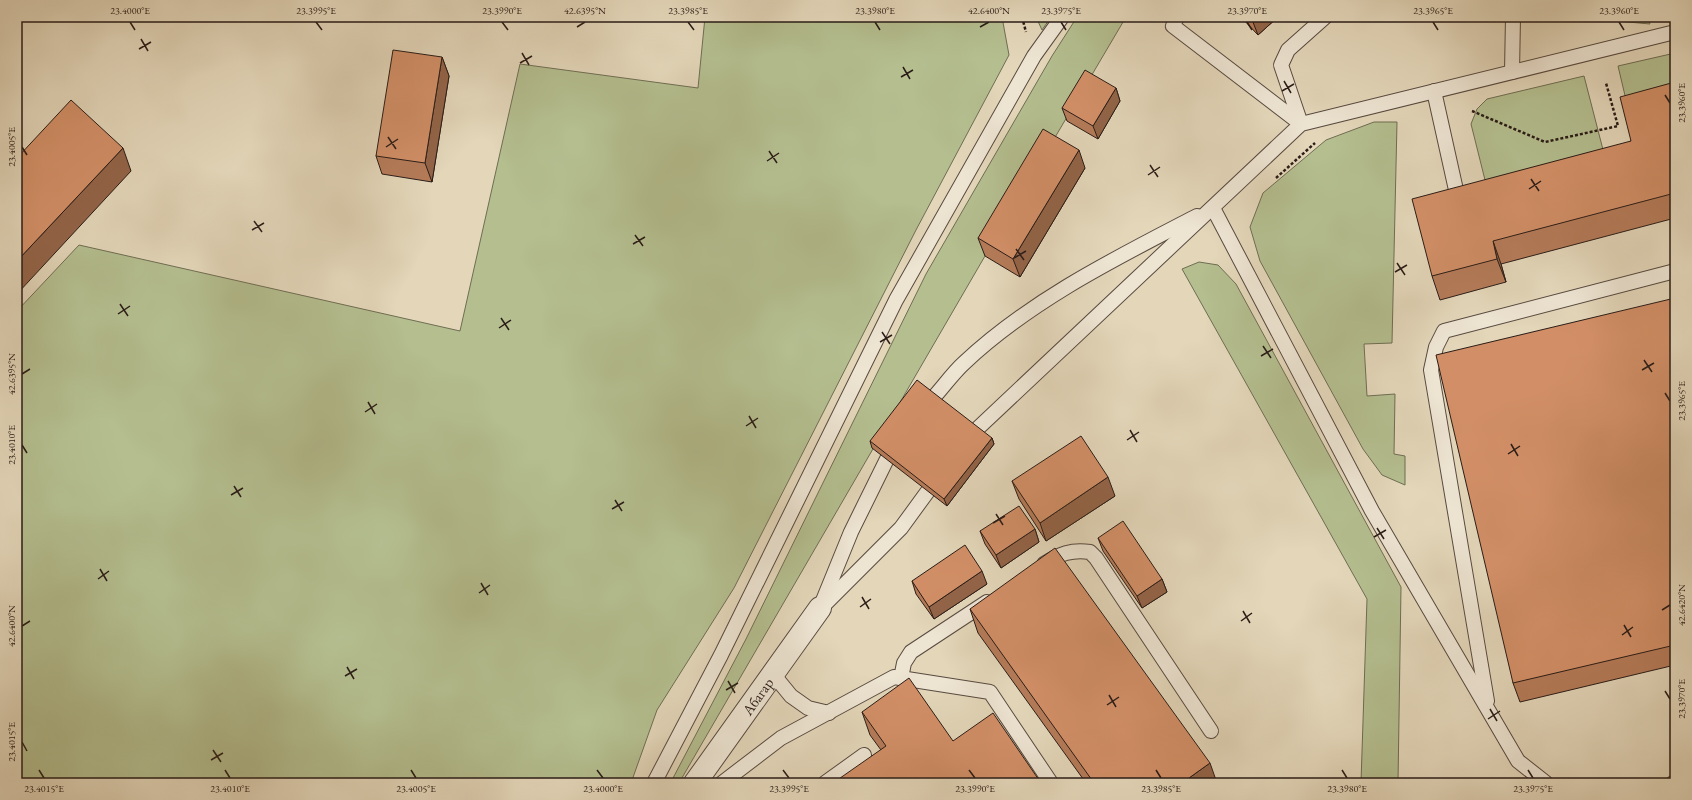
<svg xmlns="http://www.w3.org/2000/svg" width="1692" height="800" font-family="'EB Garamond',serif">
  <rect width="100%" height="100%" fill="#e3d6b9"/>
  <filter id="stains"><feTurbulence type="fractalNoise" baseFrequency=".005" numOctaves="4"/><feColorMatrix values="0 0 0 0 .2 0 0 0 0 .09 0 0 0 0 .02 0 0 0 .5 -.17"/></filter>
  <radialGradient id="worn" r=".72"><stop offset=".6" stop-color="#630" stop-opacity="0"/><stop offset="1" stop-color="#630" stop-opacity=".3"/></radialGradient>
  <g fill="#b4be8f" stroke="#6f6d53">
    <polygon points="705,17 1002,17 1009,55 916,230 734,588 657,710 631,783 17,783 17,311 79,245 460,331 520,64 698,88"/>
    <polygon points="1036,17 1051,17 1042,30"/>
    <polygon points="1077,17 1126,17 985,256 679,783 673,783 672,780 746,639 926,274 1052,56"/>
    <polygon points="1573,17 1648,17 1650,24"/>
    <polygon points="1675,53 1675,92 1627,104 1618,66"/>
    <polygon points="1584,76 1609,173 1491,204 1471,124 1477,109 1487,99"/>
    <polygon points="1374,122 1397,122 1392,343 1364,344 1367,396 1395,394 1394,454 1405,456 1405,485 1382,475 1363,449 1260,261 1250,227 1263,193 1326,140"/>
    <polygon points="1199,262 1218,265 1236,284 1401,587 1398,783 1361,783 1367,599 1182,269"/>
  </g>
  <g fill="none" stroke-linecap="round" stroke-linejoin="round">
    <g stroke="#584a40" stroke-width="16">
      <g id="service">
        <polyline points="1177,17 1173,26 1301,124"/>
        <polyline points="1512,72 1513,17"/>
        <polyline points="1434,91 1458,199"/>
        <polyline points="1301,124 1281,65 1288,50 1325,17"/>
        <polyline points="1213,208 1372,511 1518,761 1546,783"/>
        <path d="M934 397C944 386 953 373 964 363 1031 300 1116 258 1197 216"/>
        <polyline points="976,430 1301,124 1675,32"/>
        <path d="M1044 564C1059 554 1072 549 1090 552L1096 558 1211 731"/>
        <polyline points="825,604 901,528 928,491"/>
        <polyline points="820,608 851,532 887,459"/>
        <polyline points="773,674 791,696 808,708 829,713"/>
        <polyline points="901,678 904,663 911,652 987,602"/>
        <polyline points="1487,701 1431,370 1436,347 1444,331 1675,271"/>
        <polyline points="654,783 721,655 896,300 1034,56 1062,17"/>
        <polyline points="722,783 781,738 894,677 990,692 1051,783"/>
        <polyline points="825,783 864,755"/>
        <polyline points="1673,783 1675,782"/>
      </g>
    </g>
    <g stroke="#584a40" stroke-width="24">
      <g id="minor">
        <path id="s1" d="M695 783 820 608"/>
      </g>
    </g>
    <g stroke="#2a1c17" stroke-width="2.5" stroke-dasharray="3 2" stroke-linecap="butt">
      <polyline points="1022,17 1026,32"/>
      <polyline points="1472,111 1545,142 1618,126 1606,83"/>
      <polyline points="1276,178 1315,143"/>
    </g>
    <use href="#service" stroke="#ede4d2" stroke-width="14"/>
    <use href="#minor" stroke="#ede4d2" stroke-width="22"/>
  </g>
  <g fill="#b57b59" stroke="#2a1c17">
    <polygon points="1241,17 1278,17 1258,35"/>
    <polygon points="442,57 449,76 432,182 382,174 376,156"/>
    <polygon points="1675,82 1675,218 1501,264 1506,282 1440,300 1432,276 1631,141"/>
    <polygon points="1116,88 1120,101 1098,139 1067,121 1062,108"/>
    <polygon points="1085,168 1020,277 985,256 978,238"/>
    <polygon points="1675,298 1675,665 1520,702 1513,683"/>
    <polygon points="992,438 994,444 947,506 872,448 870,441"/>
    <polygon points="1012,481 1115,496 1046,541 1019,499"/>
    <polygon points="1035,529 1039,542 1001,568 985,544 980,531"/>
    <polygon points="1098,538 1162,579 1167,592 1142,608 1103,551"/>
    <polygon points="912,581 987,584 934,619 916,594"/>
    <polygon points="970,609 1217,783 1086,783 978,633"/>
    <polygon points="862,712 953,741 881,750 870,735"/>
  </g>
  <g fill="#936448" stroke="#2a1c17">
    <polygon points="1251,17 1278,17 1258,35"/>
    <polygon points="442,57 449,76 432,182 425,163"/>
    <polygon points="1116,88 1120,101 1098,139 1093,126"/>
    <polygon points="123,148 131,171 17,294 17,261"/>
    <polygon points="1079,150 1085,168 1020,277 1013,259"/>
    <polygon points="1493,241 1501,264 1506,282 1497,259"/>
    <polygon points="992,438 994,444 947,506 944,499"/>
    <polygon points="1108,477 1115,496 1046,541 1040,523"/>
    <polygon points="1035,529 1039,542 1001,568 996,555"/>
    <polygon points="982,571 987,584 934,619 929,607"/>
    <polygon points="1162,579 1167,592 1142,608 1137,596"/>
    <polygon points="1210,763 1217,783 1182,783"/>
  </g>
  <g fill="#d28f67" stroke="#2a1c17">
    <polygon points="393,50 442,57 425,163 376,156"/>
    <polygon points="1085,70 1116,88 1093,126 1062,108"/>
    <polygon points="1675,82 1675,193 1493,241 1497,259 1432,276 1412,199 1631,141 1620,97"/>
    <polygon points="71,100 123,148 17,261 17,158"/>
    <polygon points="1043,129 1079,150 1013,259 978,238"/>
    <polygon points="1675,298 1675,645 1513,683 1436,355"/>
    <polygon points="917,380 992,438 944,499 870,441"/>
    <polygon points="1081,436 1108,477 1040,523 1012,481"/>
    <polygon points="1019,506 1035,529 996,555 980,531"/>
    <polygon points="1123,521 1162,579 1137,596 1098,538"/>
    <polygon points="965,545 982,571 929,607 912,581"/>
    <polygon points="1055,548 1210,763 1182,783 1094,783 970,609"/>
    <polygon points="909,678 953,741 993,713 1041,783 833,783 886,746 862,712"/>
  </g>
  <path fill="none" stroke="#2a1c17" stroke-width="1.5" d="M130 22 135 30M316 22 322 30M502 22 508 30M688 22 694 30M875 22 880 30M1061 22 1066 30M1247 22 1252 30M1433 22 1438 30M1619 22 1624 30M577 27 585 22M980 27 989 22M141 39 148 51M139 49 151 42M522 53 529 65M520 63 532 56M903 67 910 79M901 77 913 70M1284 81 1291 93M1282 91 1294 84M1665 95 1670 103M388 137 396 149M22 147 27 155M386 147 398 139M769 151 777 163M767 161 779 153M1150 165 1158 177M1148 175 1160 167M1531 179 1539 191M1529 189 1541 181M254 221 262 232M252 230 264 223M635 235 643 246M633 244 645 237M1016 249 1024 260M1014 258 1026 251M1397 263 1405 275M1395 272 1407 265M120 304 128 316M118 314 130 306M501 318 509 330M499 328 511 320M882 332 890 344M880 342 892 335M1263 346 1271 358M1261 356 1273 349M1644 360 1652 372M1642 370 1654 363M22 374 30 369M1665 393 1670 401M368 402 375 414M365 412 377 404M749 416 756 428M746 426 758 418M1130 430 1137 442M1127 440 1139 432M1511 444 1518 456M22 445 27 453M1508 454 1520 446M234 486 241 497M231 495 243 488M615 500 622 511M612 509 624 502M996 514 1003 525M993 523 1005 516M1377 528 1384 539M1374 537 1386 530M100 569 107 581M98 579 109 571M481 583 488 595M479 593 490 585M862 597 869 609M860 607 871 599M1662 610 1670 605M1243 611 1250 623M1241 621 1252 613M1624 625 1631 637M22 626 30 621M1622 635 1633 627M347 667 354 679M345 676 357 669M728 681 735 693M726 690 738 683M1665 691 1670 699M1109 695 1116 707M1107 705 1119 697M1490 709 1497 721M1488 719 1500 711M22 742 27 751M213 750 221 762M211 760 223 753M39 770 44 778M225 770 230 778M411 770 416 778M597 770 603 778M783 770 789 778M969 770 975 778M1156 770 1161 778M1342 770 1347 778M1528 770 1533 778"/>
  <g text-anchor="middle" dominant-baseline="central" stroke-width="4" stroke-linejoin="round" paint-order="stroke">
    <g font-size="15" fill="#2a1c17" stroke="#ede4d2">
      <text stroke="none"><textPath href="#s1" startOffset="107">Абагар</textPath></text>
    </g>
  </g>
  <rect width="1692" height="800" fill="none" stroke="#e3d6b9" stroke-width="44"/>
  <rect x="22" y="22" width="1648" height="756" fill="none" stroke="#2a1c17" stroke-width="1.5"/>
  <g font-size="10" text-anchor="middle" fill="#2a1c17">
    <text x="130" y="14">23.4000°E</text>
    <text x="316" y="14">23.3995°E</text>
    <text x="502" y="14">23.3990°E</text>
    <text x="585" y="14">42.6395°N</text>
    <text x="688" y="14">23.3985°E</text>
    <text x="875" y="14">23.3980°E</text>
    <text x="989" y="14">42.6400°N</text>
    <text x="1061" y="14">23.3975°E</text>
    <text x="1247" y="14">23.3970°E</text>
    <text x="1433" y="14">23.3965°E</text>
    <text x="1619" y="14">23.3960°E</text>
    <text transform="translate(1681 103) rotate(-90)" y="4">23.3960°E</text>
    <text transform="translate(11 147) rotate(-90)" y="4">23.4005°E</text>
    <text transform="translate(11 374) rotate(-90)" y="4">42.6395°N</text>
    <text transform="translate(1681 401) rotate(-90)" y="4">23.3965°E</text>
    <text transform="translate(11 445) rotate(-90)" y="4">23.4010°E</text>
    <text transform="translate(1681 605) rotate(-90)" y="4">42.6420°N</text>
    <text transform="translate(11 626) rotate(-90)" y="4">42.6400°N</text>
    <text transform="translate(1681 699) rotate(-90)" y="4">23.3970°E</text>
    <text transform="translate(11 742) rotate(-90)" y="4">23.4015°E</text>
    <text x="44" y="792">23.4015°E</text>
    <text x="230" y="792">23.4010°E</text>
    <text x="416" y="792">23.4005°E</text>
    <text x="603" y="792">23.4000°E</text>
    <text x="789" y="792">23.3995°E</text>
    <text x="975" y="792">23.3990°E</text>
    <text x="1161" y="792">23.3985°E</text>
    <text x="1347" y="792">23.3980°E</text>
    <text x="1533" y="792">23.3975°E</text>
  </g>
  <rect width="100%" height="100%" filter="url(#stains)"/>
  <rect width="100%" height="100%" fill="url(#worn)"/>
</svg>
